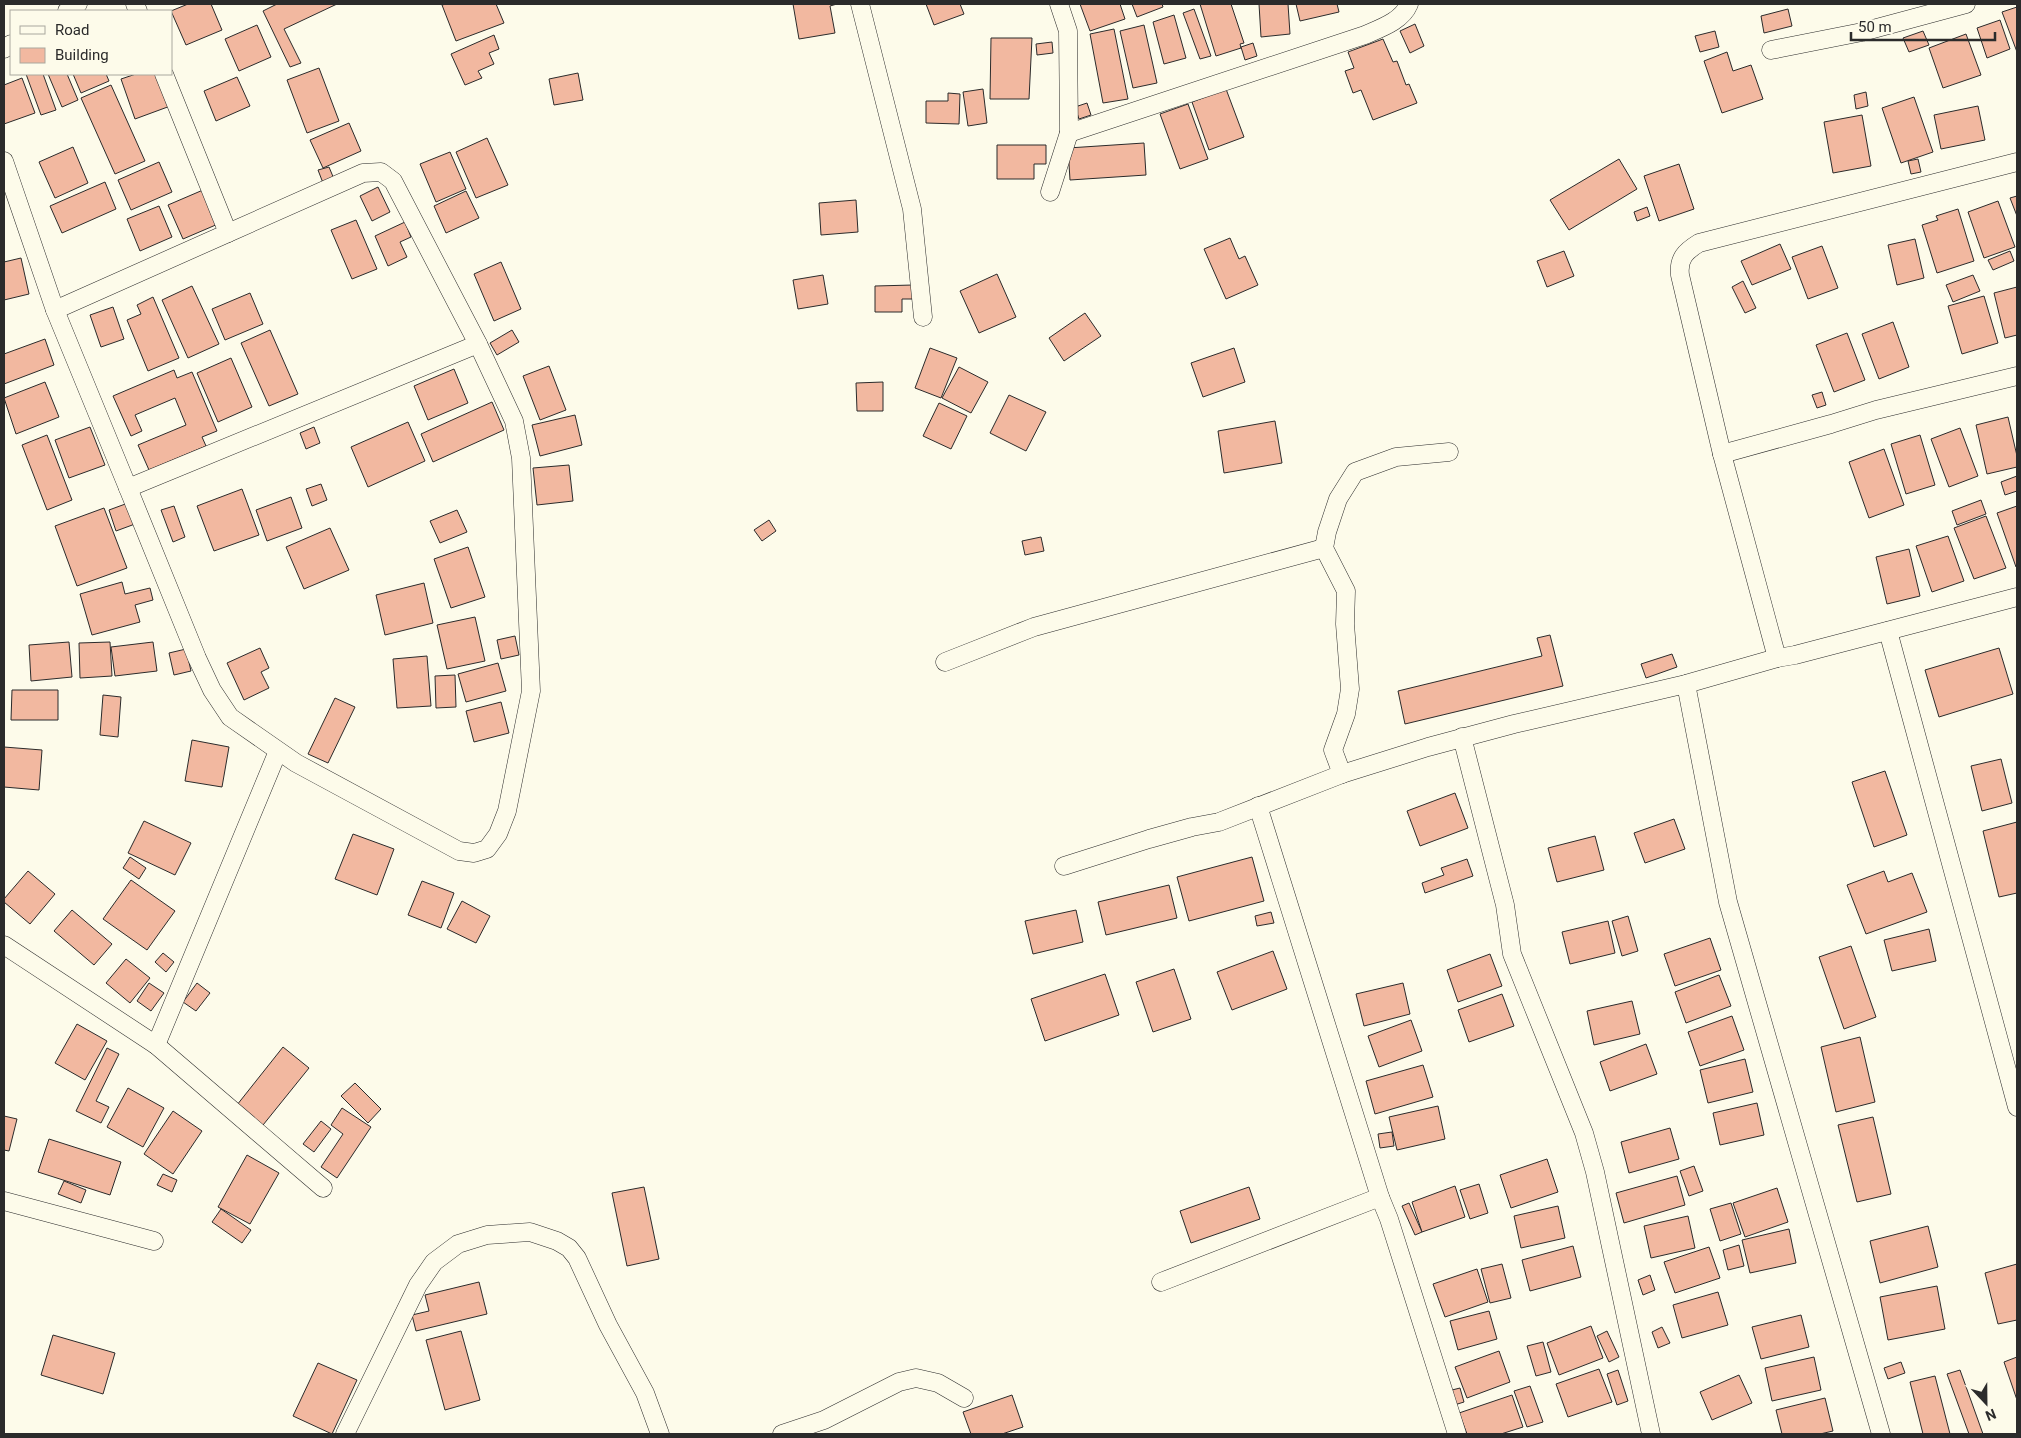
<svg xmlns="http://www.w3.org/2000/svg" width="2021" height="1438" font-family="Roboto,sans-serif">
  <rect width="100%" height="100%" fill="#fdfbea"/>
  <g fill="#f2b8a0" stroke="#2b2b2b">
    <polygon points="188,4 211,4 222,30 186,45 171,11"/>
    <polygon points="277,4 337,4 284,29 301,63 290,67 263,11"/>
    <polygon points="446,4 496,4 504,23 456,41 442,5"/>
    <polygon points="793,4 837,4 830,6 835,33 799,39"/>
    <polygon points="926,4 960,4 964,14 934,25"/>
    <polygon points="1080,4 1120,4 1125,19 1090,31"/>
    <polygon points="1132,4 1162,4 1163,7 1137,17"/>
    <polygon points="1200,4 1231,4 1244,43 1240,44 1241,48 1216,56"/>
    <polygon points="1259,4 1288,4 1290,34 1261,37"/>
    <polygon points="1296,4 1337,4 1339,12 1300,21"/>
    <polygon points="2017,7 2017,52 2002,12"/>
    <polygon points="1194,9 1211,56 1200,59 1183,13"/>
    <polygon points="1788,9 1792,26 1764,33 1761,16"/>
    <polygon points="1174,15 1186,58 1164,64 1153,22"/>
    <polygon points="2000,20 2010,49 1987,58 1977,28"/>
    <polygon points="1415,24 1424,46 1410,53 1400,31"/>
    <polygon points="257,25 271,57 239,71 225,39"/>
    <polygon points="1144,25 1157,83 1133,88 1120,31"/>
    <polygon points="1114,29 1128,99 1103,103 1090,34"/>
    <polygon points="1715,31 1719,47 1700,52 1695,36"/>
    <polygon points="1923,31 1929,45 1909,52 1903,38"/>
    <polygon points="1966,34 1981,75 1943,88 1929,48"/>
    <polygon points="494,35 499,49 489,53 494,64 478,71 482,78 465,85 451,54"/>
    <polygon points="991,38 1032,38 1029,99 990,99"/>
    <polygon points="1383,39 1393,62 1397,61 1406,85 1409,84 1417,103 1373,120 1361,90 1353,93 1345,71 1354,68 1348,52"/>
    <polygon points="1052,42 1053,53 1037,55 1036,44"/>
    <polygon points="1253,43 1257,56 1245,60 1241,47"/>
    <polygon points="1727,52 1733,71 1751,65 1763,99 1722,113 1704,61"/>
    <polygon points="319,68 339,121 307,133 287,80"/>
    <polygon points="578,73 583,100 554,105 549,79"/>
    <polygon points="26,74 43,74 56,110 41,115"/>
    <polygon points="48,74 67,74 78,100 62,107"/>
    <polygon points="73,74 106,74 109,81 81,93"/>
    <polygon points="136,74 162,74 173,105 135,119 121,79"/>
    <polygon points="237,77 250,106 216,121 204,91"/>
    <polygon points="22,78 35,113 4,124 4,85"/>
    <polygon points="111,85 145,161 115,174 81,98"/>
    <polygon points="983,89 987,123 968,126 963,92"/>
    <polygon points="1226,89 1244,137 1209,150 1192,102"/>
    <polygon points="1866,92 1868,106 1856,109 1854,95"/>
    <polygon points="948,93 960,94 959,124 926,123 926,101 948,101"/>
    <polygon points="1914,97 1933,152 1901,163 1882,108"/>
    <polygon points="1087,103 1091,115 1079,119 1075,107"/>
    <polygon points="1188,104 1208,159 1180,169 1160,114"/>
    <polygon points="1978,106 1985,140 1941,149 1934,115"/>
    <polygon points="1862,115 1871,166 1833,173 1824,122"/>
    <polygon points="349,123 361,151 323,168 310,140"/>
    <polygon points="487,138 508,185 476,198 456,152"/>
    <polygon points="1144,143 1146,175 1070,180 1068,148"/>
    <polygon points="997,145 1046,145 1046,164 1034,164 1034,179 997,179"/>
    <polygon points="73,147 88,183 55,198 39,162"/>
    <polygon points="450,152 466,189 436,202 420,164"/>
    <polygon points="1619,159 1637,189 1569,230 1550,200"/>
    <polygon points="1918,159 1921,172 1911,174 1908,161"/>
    <polygon points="159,162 172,192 131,210 118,180"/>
    <polygon points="1679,164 1694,209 1659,221 1644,176"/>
    <polygon points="329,167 334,179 323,183 318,170"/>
    <polygon points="105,182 116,209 62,233 50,206"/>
    <polygon points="378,187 390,212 372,221 360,196"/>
    <polygon points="203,190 218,224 183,239 168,205"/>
    <polygon points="466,191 479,218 446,233 434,206"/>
    <polygon points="2017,196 2017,216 2010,198"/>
    <polygon points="856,200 858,232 821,235 819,203"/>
    <polygon points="1998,201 2015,247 1984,258 1968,212"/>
    <polygon points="159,206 172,237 140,251 127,219"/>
    <polygon points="1647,207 1650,216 1637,221 1634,212"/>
    <polygon points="1958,209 1974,261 1937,273 1922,225 1938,220 1936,216"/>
    <polygon points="356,220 377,269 352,279 331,230"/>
    <polygon points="405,222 411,237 400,242 407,257 388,266 375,236"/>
    <polygon points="1230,238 1239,259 1245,256 1258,285 1226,299 1204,249"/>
    <polygon points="1915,239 1924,278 1897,285 1888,245"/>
    <polygon points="1780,244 1791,269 1752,285 1741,261"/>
    <polygon points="1822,246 1838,288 1808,299 1792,257"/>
    <polygon points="1564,251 1574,276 1547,287 1537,261"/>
    <polygon points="2010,251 2014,261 1993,270 1988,260"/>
    <polygon points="21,258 29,294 4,300 4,262"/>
    <polygon points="501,262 521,309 494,321 474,274"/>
    <polygon points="997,274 1016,317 979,333 960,291"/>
    <polygon points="823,275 828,304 798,309 793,280"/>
    <polygon points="1973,275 1980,291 1953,302 1946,285"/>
    <polygon points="1743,281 1756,308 1745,313 1732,287"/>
    <polygon points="913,285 914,299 902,299 902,312 875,312 875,286"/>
    <polygon points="192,286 219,344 188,358 162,300"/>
    <polygon points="2017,287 2017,335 2005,338 1994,293"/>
    <polygon points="250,293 263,324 225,340 212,309"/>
    <polygon points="1984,296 1998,343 1962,354 1948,306"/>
    <polygon points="153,297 179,358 148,371 127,320 141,314 137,305"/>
    <polygon points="113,307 124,339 101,347 90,315"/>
    <polygon points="1085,313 1101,336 1064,361 1049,338"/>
    <polygon points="1893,322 1909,367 1879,379 1862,334"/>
    <polygon points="270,330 298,394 269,406 241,343"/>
    <polygon points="512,330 519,342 497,355 490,343"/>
    <polygon points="1847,333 1865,380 1834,392 1816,345"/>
    <polygon points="45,339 54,365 4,384 4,354"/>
    <polygon points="930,348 957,358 941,398 915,388"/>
    <polygon points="1234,348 1245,382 1203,397 1191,363"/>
    <polygon points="231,358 252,407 218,422 197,373"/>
    <polygon points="549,366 566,410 540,420 523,376"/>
    <polygon points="959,367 988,382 971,413 942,398"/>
    <polygon points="454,369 468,403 428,420 414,386"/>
    <polygon points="174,370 177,378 192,372 217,431 202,437 206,446 149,470 138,445 186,425 175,398 135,415 142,431 131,436 113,396"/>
    <polygon points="45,382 59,417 16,434 4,398"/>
    <polygon points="883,382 883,411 857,411 856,383"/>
    <polygon points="1822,392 1826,405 1817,408 1812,395"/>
    <polygon points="1009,395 1046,412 1026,451 990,433"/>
    <polygon points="492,402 504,430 433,462 421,434"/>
    <polygon points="939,403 967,416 951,449 923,436"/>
    <polygon points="575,415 582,445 540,456 532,425"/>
    <polygon points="2008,417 2017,456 2017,467 1987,474 1976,425"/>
    <polygon points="1275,421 1282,463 1224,473 1218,431"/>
    <polygon points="408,422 425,461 368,487 351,447"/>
    <polygon points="90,427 105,465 69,478 55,440"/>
    <polygon points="314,427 320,443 306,449 300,433"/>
    <polygon points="1960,428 1978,476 1949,487 1931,439"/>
    <polygon points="47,435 72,500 47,510 22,445"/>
    <polygon points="1920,435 1935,485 1906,494 1891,444"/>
    <polygon points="1884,449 1904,505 1869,518 1849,462"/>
    <polygon points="569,465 573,501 537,505 533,468"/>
    <polygon points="2017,476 2017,491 2005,495 2001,482"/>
    <polygon points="321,484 327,500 312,506 306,489"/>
    <polygon points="242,489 259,535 214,551 197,506"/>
    <polygon points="291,497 302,528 267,541 256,510"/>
    <polygon points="1981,500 1986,514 1957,525 1952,511"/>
    <polygon points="128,503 135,524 116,531 109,510"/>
    <polygon points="174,506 185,537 173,542 161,510"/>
    <polygon points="2017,506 2017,567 2016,567 1997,513"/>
    <polygon points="104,508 127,568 77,586 55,526"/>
    <polygon points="457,510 467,532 440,543 430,521"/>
    <polygon points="1986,516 2006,568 1974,579 1954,528"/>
    <polygon points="769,520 776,531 762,541 754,530"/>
    <polygon points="330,528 349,570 304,589 286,547"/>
    <polygon points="1948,536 1964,581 1932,592 1916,546"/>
    <polygon points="1041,537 1044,551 1025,555 1022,541"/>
    <polygon points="468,547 485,597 451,608 434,559"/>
    <polygon points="1909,549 1920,596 1887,604 1876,557"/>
    <polygon points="122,582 125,594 150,588 153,600 135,605 140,622 92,635 80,594"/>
    <polygon points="424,583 433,623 385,635 376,595"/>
    <polygon points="475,617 485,661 447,669 437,625"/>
    <polygon points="1550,635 1563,686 1405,724 1398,691 1542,656 1537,638"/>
    <polygon points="515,636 519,655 501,659 497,640"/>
    <polygon points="69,642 72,677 31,681 29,645"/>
    <polygon points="110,642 112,676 80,678 79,643"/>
    <polygon points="153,642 157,671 115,676 111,647"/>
    <polygon points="260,648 269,668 261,672 269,688 244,700 227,663"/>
    <polygon points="1999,648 2013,694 1939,717 1925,670"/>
    <polygon points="186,649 191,671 174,675 169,653"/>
    <polygon points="1672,654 1677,667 1646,678 1641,664"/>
    <polygon points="427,656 431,706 397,708 393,659"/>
    <polygon points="498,663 506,691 466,702 458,674"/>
    <polygon points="455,675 456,707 436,708 435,676"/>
    <polygon points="12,690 58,690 58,720 11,720"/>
    <polygon points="103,695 121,697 118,737 100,735"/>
    <polygon points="335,698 355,707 328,763 308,754"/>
    <polygon points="501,702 509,733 474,742 466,711"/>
    <polygon points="192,740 229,747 222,787 185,781"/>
    <polygon points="4,747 42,750 39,790 4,787"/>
    <polygon points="2001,759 2012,803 1982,811 1971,766"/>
    <polygon points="1885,771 1907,835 1874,847 1852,782"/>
    <polygon points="1455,793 1468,828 1420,846 1407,811"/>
    <polygon points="1674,819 1685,849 1645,863 1634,833"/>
    <polygon points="144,821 191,843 175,875 128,853"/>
    <polygon points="2017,822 2017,893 1999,897 1983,831"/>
    <polygon points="353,834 394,849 377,895 335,879"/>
    <polygon points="1595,836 1604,870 1557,882 1548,848"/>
    <polygon points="130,857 146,868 139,879 123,868"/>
    <polygon points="1252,857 1264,901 1189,921 1177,877"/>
    <polygon points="1467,859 1473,876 1425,893 1422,883 1444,875 1441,868"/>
    <polygon points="28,871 55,894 30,924 4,902 4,899"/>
    <polygon points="1884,871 1888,882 1912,873 1927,912 1866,934 1847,885"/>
    <polygon points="131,880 175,911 147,950 103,919"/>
    <polygon points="422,881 454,893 441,928 408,915"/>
    <polygon points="1169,885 1177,918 1106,935 1098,902"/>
    <polygon points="462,901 490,916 476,943 447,929"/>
    <polygon points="72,910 112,944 94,965 54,931"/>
    <polygon points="1076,910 1083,942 1033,954 1025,921"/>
    <polygon points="1271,912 1274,923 1257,926 1255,916"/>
    <polygon points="1628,916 1638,951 1622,956 1612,921"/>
    <polygon points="1608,921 1615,953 1570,964 1562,932"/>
    <polygon points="1929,929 1936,961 1892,971 1884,940"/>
    <polygon points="1710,938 1721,970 1675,986 1664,954"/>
    <polygon points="1851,946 1876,1017 1844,1029 1819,957"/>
    <polygon points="1273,951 1287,989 1232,1010 1217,972"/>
    <polygon points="163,953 174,962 166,972 155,962"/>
    <polygon points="1490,954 1502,986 1458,1002 1447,970"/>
    <polygon points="126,959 150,978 130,1003 106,983"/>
    <polygon points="1174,969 1191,1019 1153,1032 1136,982"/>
    <polygon points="1105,974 1119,1015 1045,1041 1031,999"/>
    <polygon points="1719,975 1731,1006 1686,1023 1675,992"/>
    <polygon points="149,983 164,993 151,1011 137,1001"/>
    <polygon points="197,983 210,993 196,1011 183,1002"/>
    <polygon points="1403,983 1410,1014 1364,1026 1356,994"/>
    <polygon points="1502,994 1514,1026 1469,1042 1458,1010"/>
    <polygon points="1632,1001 1640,1034 1594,1045 1587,1011"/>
    <polygon points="1732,1016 1744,1050 1700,1066 1688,1032"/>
    <polygon points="1411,1020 1422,1051 1379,1067 1368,1036"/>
    <polygon points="77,1024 107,1041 85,1080 55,1063"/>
    <polygon points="1860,1037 1875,1102 1836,1112 1821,1047"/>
    <polygon points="1646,1044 1657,1074 1610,1091 1600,1062"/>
    <polygon points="283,1047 309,1068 259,1130 233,1110"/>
    <polygon points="107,1048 119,1054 96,1101 109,1107 101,1123 76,1111"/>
    <polygon points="1745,1059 1753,1092 1708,1103 1700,1070"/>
    <polygon points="1423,1065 1433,1097 1375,1114 1366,1081"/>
    <polygon points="355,1083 381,1109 368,1123 341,1096"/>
    <polygon points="128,1088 164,1108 143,1147 107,1127"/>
    <polygon points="1757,1103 1764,1135 1720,1145 1713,1113"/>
    <polygon points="1438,1106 1445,1139 1397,1150 1389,1117"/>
    <polygon points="342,1108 371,1127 337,1178 321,1167 343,1134 331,1125"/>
    <polygon points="173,1111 202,1131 173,1174 144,1154"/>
    <polygon points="4,1116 17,1119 9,1151 4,1150"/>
    <polygon points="1873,1117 1891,1194 1857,1202 1838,1125"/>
    <polygon points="321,1121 331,1129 314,1152 303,1144"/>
    <polygon points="1670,1128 1679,1159 1629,1173 1621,1142"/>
    <polygon points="1392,1132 1394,1146 1380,1148 1378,1134"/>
    <polygon points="49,1139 121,1162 110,1195 38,1172"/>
    <polygon points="247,1155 279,1173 250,1224 218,1207"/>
    <polygon points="1547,1159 1558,1192 1511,1208 1500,1175"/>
    <polygon points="1694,1166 1703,1191 1689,1196 1680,1171"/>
    <polygon points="163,1174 177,1180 172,1192 157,1185"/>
    <polygon points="1677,1176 1685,1205 1624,1223 1616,1193"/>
    <polygon points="64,1181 86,1190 81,1203 58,1194"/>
    <polygon points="1479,1184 1488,1213 1470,1219 1460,1190"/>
    <polygon points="1455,1186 1465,1217 1422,1232 1412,1202"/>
    <polygon points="644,1187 659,1259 627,1266 612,1193"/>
    <polygon points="1249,1187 1260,1219 1191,1243 1180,1211"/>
    <polygon points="1777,1188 1788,1222 1745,1237 1733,1203"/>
    <polygon points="1409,1203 1422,1232 1415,1235 1402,1206"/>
    <polygon points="1731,1203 1741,1234 1720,1241 1710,1209"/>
    <polygon points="1558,1206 1565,1238 1521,1248 1514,1216"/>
    <polygon points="221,1209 251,1230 242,1243 212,1222"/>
    <polygon points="1688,1216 1695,1248 1651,1258 1644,1226"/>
    <polygon points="1928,1226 1938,1267 1880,1283 1870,1241"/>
    <polygon points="1789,1229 1796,1263 1750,1273 1742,1240"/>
    <polygon points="1739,1245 1744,1266 1728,1270 1723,1250"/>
    <polygon points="1573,1246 1581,1277 1530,1291 1522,1260"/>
    <polygon points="1709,1247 1720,1278 1675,1293 1664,1262"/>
    <polygon points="1502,1264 1511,1298 1490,1303 1481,1269"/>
    <polygon points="2017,1264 2017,1320 1998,1324 1985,1273"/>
    <polygon points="1477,1269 1488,1302 1445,1317 1433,1284"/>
    <polygon points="1650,1275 1655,1290 1643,1295 1638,1280"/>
    <polygon points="479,1282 487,1314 416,1331 412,1315 429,1311 425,1295"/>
    <polygon points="1937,1286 1945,1329 1888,1340 1880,1297"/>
    <polygon points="1718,1292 1728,1325 1682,1338 1673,1305"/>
    <polygon points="1489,1311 1497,1339 1458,1350 1450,1321"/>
    <polygon points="1801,1315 1809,1347 1761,1359 1752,1327"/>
    <polygon points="1591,1326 1603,1358 1559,1375 1547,1343"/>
    <polygon points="1662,1327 1670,1343 1658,1348 1652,1332"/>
    <polygon points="461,1331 480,1400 445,1410 426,1340"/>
    <polygon points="1607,1331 1619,1357 1609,1362 1597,1336"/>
    <polygon points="53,1335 115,1353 103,1394 41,1375"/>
    <polygon points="1543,1342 1551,1372 1536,1376 1527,1346"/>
    <polygon points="1499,1351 1510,1382 1467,1398 1455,1367"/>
    <polygon points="1814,1357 1821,1390 1772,1401 1765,1368"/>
    <polygon points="2017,1357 2017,1400 2004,1362"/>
    <polygon points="1901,1362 1905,1373 1888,1379 1884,1368"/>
    <polygon points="318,1363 357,1380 332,1434 293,1416"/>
    <polygon points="1599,1369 1612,1402 1568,1417 1556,1384"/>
    <polygon points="1618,1370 1628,1401 1617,1405 1607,1374"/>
    <polygon points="1960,1370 1983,1434 1969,1434 1947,1374"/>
    <polygon points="1739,1375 1752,1403 1712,1420 1700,1392"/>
    <polygon points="1935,1376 1950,1434 1923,1434 1910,1382"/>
    <polygon points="1530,1386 1543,1422 1527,1427 1514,1391"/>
    <polygon points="1460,1388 1464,1402 1451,1406 1448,1391"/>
    <polygon points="1012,1395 1023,1427 1002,1434 971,1434 963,1412"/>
    <polygon points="1512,1395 1523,1427 1501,1434 1467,1434 1459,1413"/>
    <polygon points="1825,1398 1833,1431 1820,1434 1782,1434 1776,1410"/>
  </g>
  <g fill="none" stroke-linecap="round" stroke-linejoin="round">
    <g stroke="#2b2b2b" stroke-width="19">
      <g id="minor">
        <polyline points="135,4 138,11"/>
        <polyline points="860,4 912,209 923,317"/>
        <polyline points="67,11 78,4"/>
        <polyline points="4,49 11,44"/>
        <polyline points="1771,50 1862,32 1966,4"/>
        <path d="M1069 133 1365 35C1381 28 1402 21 1409 4"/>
        <polyline points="4,161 55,310 228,233 164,74"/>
        <polyline points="1050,192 1069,133 1068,31 1059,4"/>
        <polyline points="55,310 128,488 478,344"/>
        <polyline points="1722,454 1831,424 1876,410 2017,376"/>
        <polyline points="128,488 197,658 212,690 230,717 296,763 459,851 474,853 487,849 498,834 507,811 531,691 521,458 514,421 478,344 393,181 381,172 363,173 228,233"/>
        <polyline points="1888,631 2017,1107"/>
        <path d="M1777 658 1722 454 1680 275C1678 258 1686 251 1699 243L2017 162"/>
        <polyline points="945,662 1034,627 1324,548"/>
        <polyline points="1686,684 1728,902 1881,1434"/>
        <polyline points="1462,737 1505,905 1512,954 1584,1133 1595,1172 1651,1434"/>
        <polyline points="1342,774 1333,750 1346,714 1350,689 1345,624 1346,591 1324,548 1327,532 1338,499 1355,472 1396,457 1449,452"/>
        <polyline points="1258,806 1380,1197 1389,1219 1457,1434"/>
        <polyline points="1064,866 1149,839 1192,827 1219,822 1342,774 1428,747 1514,724 1686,684 1777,658 1795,655 2017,597"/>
        <polyline points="4,945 156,1045 323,1188"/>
        <polyline points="156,1045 278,751"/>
        <polyline points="4,1201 154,1241"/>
        <polyline points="1161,1282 1380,1197"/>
        <polyline points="345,1434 418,1285 434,1262 458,1244 487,1235 530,1232 557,1241 569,1248 577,1258 608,1325 645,1393 660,1434"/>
        <polyline points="782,1434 824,1420 899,1382 916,1378 938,1383 964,1398"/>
      </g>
    </g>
    <use href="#minor" stroke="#fdfbea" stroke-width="18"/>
  </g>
  <rect width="2021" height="1438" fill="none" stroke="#2b2b2b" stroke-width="10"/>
  <rect x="10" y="10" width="162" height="65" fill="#fdfbea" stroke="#a9a89e"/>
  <rect x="20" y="26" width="25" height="8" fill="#fdfbea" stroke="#a9a89e"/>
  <text x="55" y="35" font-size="15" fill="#2b2b2b">Road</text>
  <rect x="20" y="48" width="25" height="15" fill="#f2b8a0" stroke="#a9a89e"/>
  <text x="55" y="60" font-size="15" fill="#2b2b2b">Building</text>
  <g transform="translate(1986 1403) rotate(158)" stroke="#fdfbea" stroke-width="4" paint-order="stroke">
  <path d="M0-4L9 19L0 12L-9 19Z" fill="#2b2b2b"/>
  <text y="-8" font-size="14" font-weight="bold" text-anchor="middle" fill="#2b2b2b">N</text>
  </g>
  <path d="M1851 32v8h144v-8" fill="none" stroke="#2b2b2b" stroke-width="2.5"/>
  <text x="1858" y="32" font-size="15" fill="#2b2b2b" stroke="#fdfbea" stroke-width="4" paint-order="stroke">50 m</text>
</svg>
